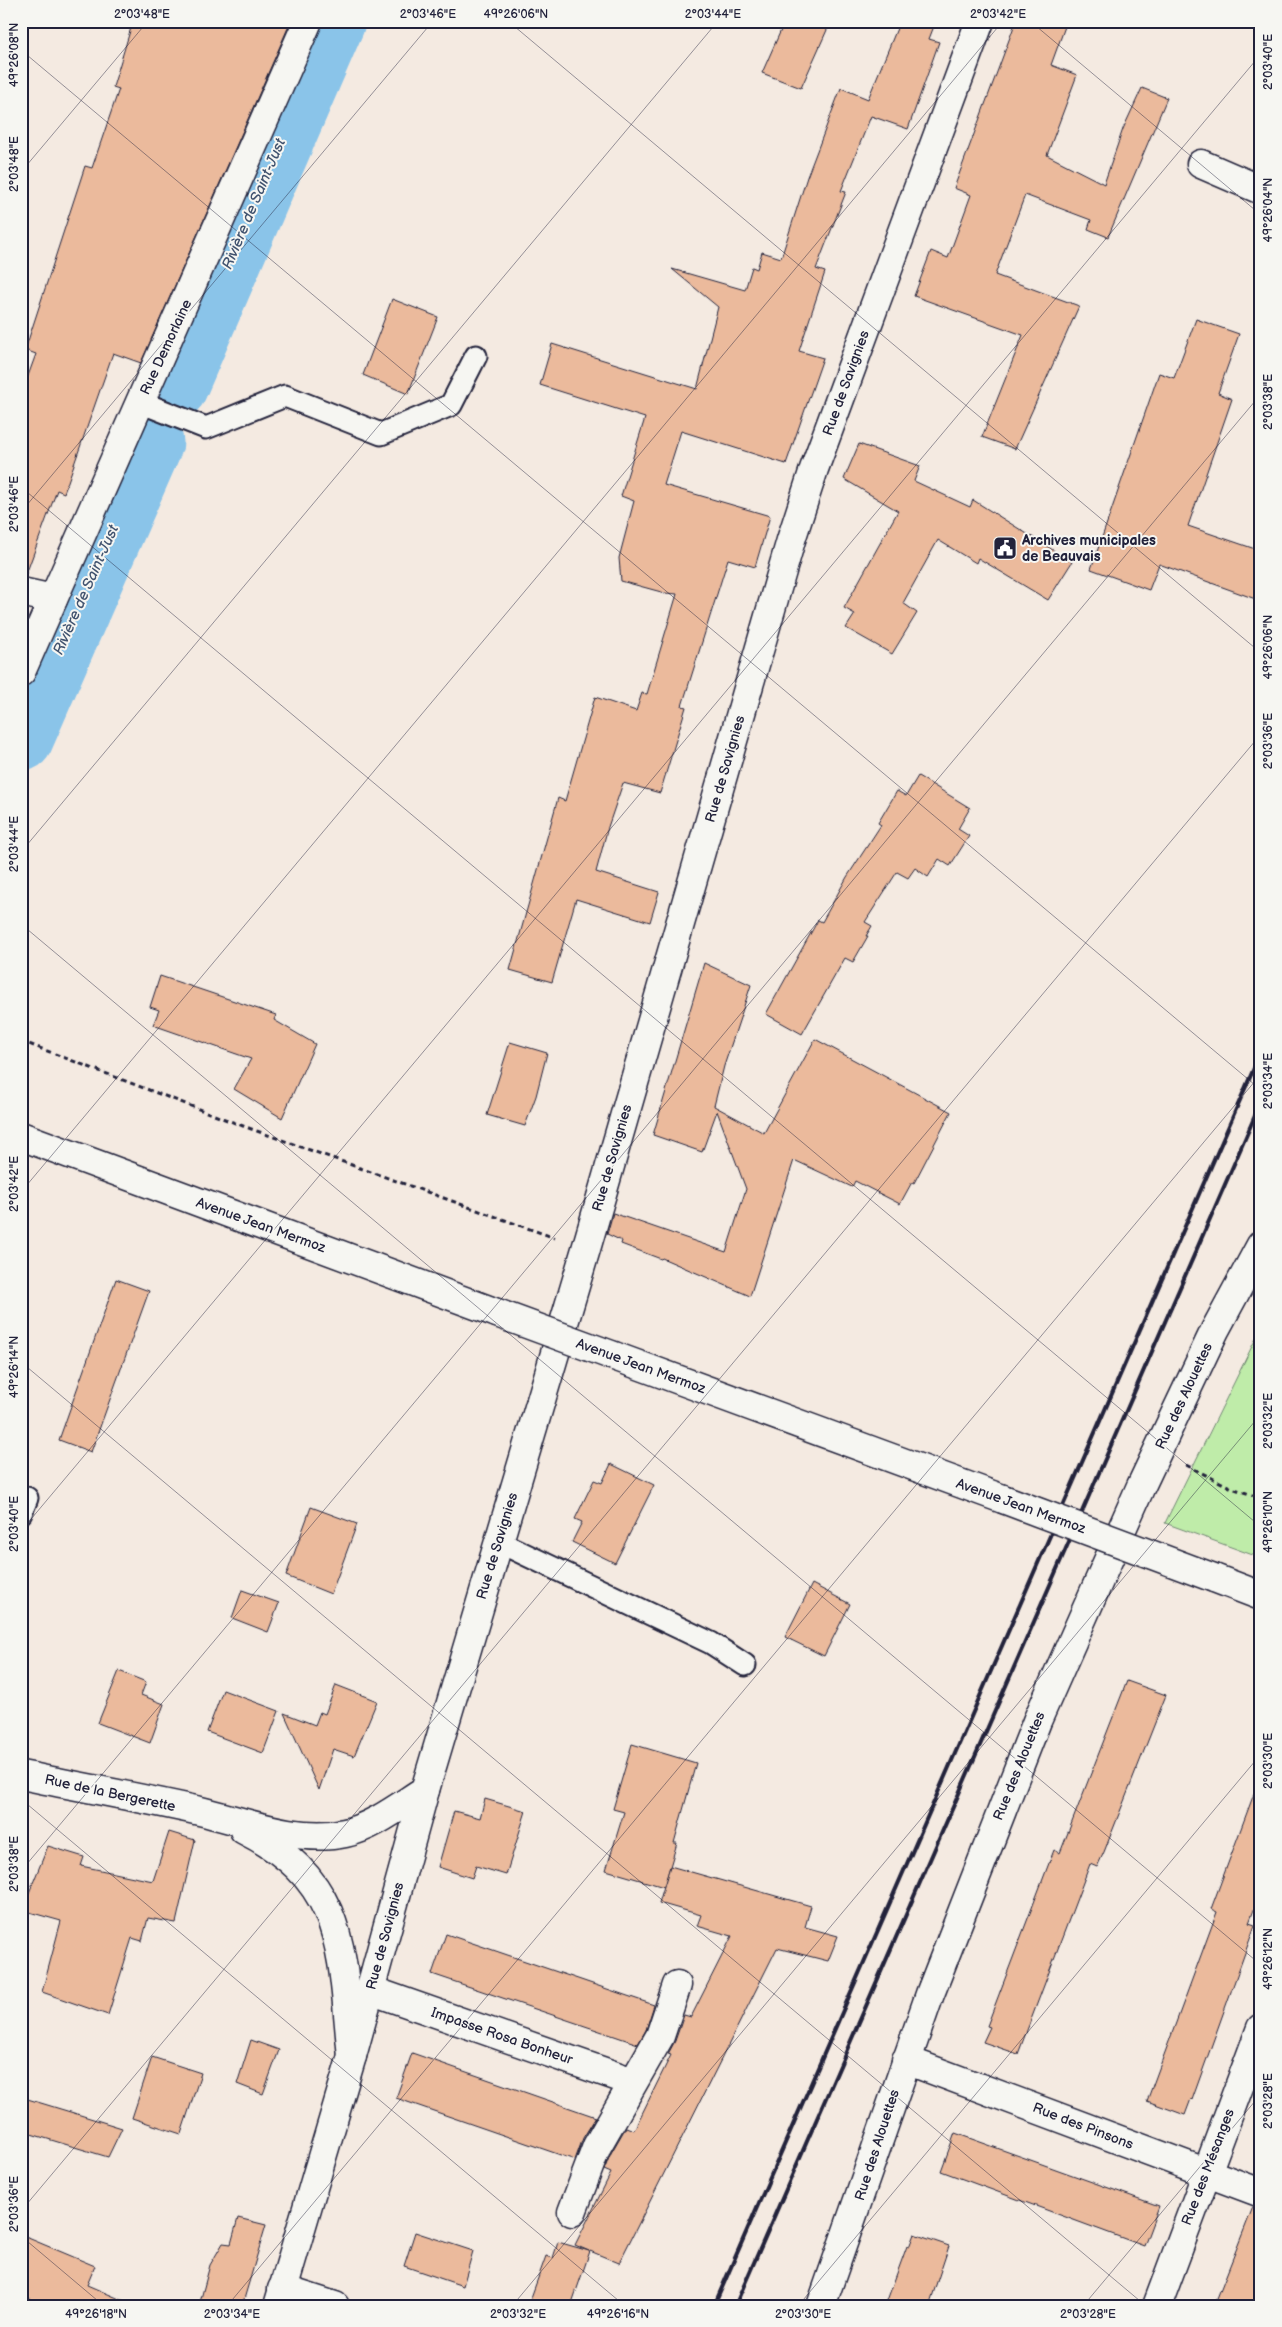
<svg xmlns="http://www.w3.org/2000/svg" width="1282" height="2327" font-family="'Balsamiq Sans',sans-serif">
  <rect width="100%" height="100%" fill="#f4eae1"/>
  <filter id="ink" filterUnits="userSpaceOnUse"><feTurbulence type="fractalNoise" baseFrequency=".02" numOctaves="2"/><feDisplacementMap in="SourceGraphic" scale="10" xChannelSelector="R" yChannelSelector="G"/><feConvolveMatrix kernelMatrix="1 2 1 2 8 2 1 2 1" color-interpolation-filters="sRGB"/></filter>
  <g filter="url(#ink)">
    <polygon fill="#bfeca9" stroke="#708772" points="1261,1328 1261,1558 1165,1523"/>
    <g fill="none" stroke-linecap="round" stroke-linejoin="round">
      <g stroke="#8ac4e9" stroke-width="65">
        <polyline points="175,387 333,21"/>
        <polyline points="21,739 151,442"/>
      </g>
    </g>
    <g fill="#ebba9c" stroke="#22223b">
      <polygon points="133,21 291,21 141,363 113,353 64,493 57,490 25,577 21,577 21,395 36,354 25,350 85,166 92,168 119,89 113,87"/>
      <polygon points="785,21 831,21 801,88 762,73"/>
      <polygon points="900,21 936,21 929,39 939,42 908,129 871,116 841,191 846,192 816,269 825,272 799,351 823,358 786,464 681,431 664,485 770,516 755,567 728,559 682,706 686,707 660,793 623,783 608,827 596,872 659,892 650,922 576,899 552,982 510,970 558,798 565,801 595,697 636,711 642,693 647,694 677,594 665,593 621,581 619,558 634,501 621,496 645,418 540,385 552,344 697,389 718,307 672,269 745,290 752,267 757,269 762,252 781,258 807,177 841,88 868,99"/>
      <polygon points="1016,21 1067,21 1051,65 1077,75 1047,155 1104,184 1123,129 1142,88 1167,98 1108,237 1088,229 1091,220 1025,195 995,275 1079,306 1015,449 982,437 1023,335 914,296 931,251 948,258 971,195 954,188"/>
      <polygon points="392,299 438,317 408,394 363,375"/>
      <polygon points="1196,319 1239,334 1218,393 1232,399 1188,526 1261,551 1261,601 1159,564 1149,590 1091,569 1159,373 1174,378"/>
      <polygon points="859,444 920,466 914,481 970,507 973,500 1072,562 1048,600 978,558 976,563 938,540 903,603 917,613 892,654 846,628 855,614 844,608 898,511 844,479"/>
      <polygon points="918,776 970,808 958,829 969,836 950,866 939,859 928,877 915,868 908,878 897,872 865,922 872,926 866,936 868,936 853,962 845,958 802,1034 766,1014 818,920 822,922 847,877 881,825 878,823 897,791 906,796"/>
      <polygon points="704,963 751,985 724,1066 714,1106 764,1133 815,1039 951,1112 914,1183 912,1182 900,1204 855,1181 852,1187 794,1160 750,1296 662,1258 661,1259 621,1244 622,1241 607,1234 613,1213 726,1252 746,1189 717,1111 702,1152 653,1135"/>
      <polygon points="160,976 276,1015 274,1020 315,1044 282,1118 234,1089 251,1059 153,1025 159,1010 150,1007"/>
      <polygon points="510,1042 547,1053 536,1096 525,1126 487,1115"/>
      <polygon points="116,1279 149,1291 91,1452 59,1440"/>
      <polygon points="611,1464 654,1485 615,1563 572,1542 582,1522 575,1519 594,1480 602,1483"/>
      <polygon points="311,1507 357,1524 331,1594 286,1576"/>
      <polygon points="812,1584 850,1604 824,1656 785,1637"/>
      <polygon points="242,1590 279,1603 268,1632 232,1618"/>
      <polygon points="119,1671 146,1682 141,1695 164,1704 150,1743 98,1723"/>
      <polygon points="1127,1681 1166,1695 1104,1852 1097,1867 1090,1864 1018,2054 983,2042 990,2027 987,2026 1054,1850 1060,1853"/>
      <polygon points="336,1685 377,1701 354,1756 333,1749 319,1790 284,1713 315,1725 320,1712 325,1714"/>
      <polygon points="223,1690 279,1711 263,1753 207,1732"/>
      <polygon points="632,1744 696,1763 674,1843 677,1843 664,1887 606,1870 624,1812 613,1809"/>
      <polygon points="1258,1783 1261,1784 1261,1891 1249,1923 1255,1925 1192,2100 1191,2099 1185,2115 1147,2101 1217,1912 1211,1909"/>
      <polygon points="485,1799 526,1811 506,1875 476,1866 472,1878 438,1867 454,1811 480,1818"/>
      <polygon points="169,1832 195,1840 176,1923 148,1918 142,1941 132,1938 108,2015 42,1992 61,1921 22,1910 48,1846 84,1857 81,1866 153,1881"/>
      <polygon points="670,1866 811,1906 805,1927 838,1936 828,1961 777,1948 619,2263 590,2251 571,2306 528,2306 546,2256 553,2258 558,2242 589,2251 575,2245 611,2173 604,2170 611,2153 626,2127 634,2130 671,2055 668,2054 675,2041 684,2015 691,2017 732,1936 697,1926 701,1915 659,1903"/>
      <polygon points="446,1934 654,2005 646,2030 638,2044 432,1974"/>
      <polygon points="251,2040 279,2050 263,2094 237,2084"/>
      <polygon points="412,2053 596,2117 583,2138 575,2160 396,2098"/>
      <polygon points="152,2057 201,2073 181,2134 132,2118"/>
      <polygon points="21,2097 77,2114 122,2128 108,2157 21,2131"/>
      <polygon points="955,2133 1159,2206 1144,2246 941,2171"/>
      <polygon points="1253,2207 1261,2208 1261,2291 1255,2306 1214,2306"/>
      <polygon points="238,2218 266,2225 242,2306 199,2306 210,2265 223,2243 231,2244"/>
      <polygon points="415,2232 473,2251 463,2286 404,2266"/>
      <polygon points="914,2234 949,2246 929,2306 885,2306 907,2246 909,2247"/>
      <polygon points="21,2235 95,2266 87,2285 136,2306 47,2306 21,2295"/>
    </g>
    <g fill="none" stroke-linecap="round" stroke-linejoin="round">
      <g stroke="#22223b" stroke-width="25">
        <g id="service">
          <polyline points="140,402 206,428 285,396 381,434 451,405 476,356"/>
          <polyline points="21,1513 27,1498"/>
          <polyline points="499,1542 711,1643 745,1665"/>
        </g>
      </g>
      <g stroke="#22223b" stroke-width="31">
        <g id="minor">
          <polyline points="1201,164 1261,190"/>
          <polyline points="21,592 53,599"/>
          <path d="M21 672C116 455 214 239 308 21"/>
          <path d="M21 1775C81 1787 141 1798 200 1811 246 1822 298 1843 345 1833 373 1827 401 1805 425 1790"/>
          <path d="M244 1830C348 1882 341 1954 352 2056"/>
          <polyline points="370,1990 633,2082"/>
          <polyline points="906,2060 1261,2193"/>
          <polyline points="572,2212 597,2146 660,2036 677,1985"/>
          <polyline points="282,2289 335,2306"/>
          <polyline points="821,2306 930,1994 1037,1721 1141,1486 1215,1330 1261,1245"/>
          <polyline points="1157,2306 1261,2028"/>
        </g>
      </g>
      <g stroke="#22223b" stroke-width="31">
        <polyline id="tertiary" points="278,2306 352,2056 425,1790 586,1249 791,540 814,469 980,21"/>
      </g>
      <g stroke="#22223b" stroke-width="31">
        <g id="secondary">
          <polyline points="21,1136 497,1313"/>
          <polyline points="614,1356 1003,1499"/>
          <polyline points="1214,1578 1261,1596"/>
        </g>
      </g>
      <g stroke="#22223b" stroke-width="3" stroke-dasharray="5 4" stroke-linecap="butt">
        <polyline points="21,1041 243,1126 555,1238"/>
        <polyline points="1186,1465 1232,1488 1261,1498"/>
      </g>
      <use href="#service" stroke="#f6f6f2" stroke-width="21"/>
      <use href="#minor" stroke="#f6f6f2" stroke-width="28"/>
      <use href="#tertiary" stroke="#f6f6f2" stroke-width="28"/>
      <use href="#secondary" stroke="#f6f6f2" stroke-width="28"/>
      <g stroke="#22223b" stroke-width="4">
        <polyline points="714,2306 1261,1052"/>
        <polyline points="735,2306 1261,1102"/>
      </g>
      <g stroke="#22223b" stroke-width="31" stroke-linecap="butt">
        <g id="secondary-bridge">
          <polyline points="497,1313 614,1356"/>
          <polyline points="1003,1499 1214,1578"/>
        </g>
      </g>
      <use href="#secondary-bridge" stroke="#f6f6f2" stroke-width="28"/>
    </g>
  </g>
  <path fill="none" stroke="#22223b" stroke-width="1" stroke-opacity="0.45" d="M508 21 1261 653M1030 21 1261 215M21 50 1261 1090M21 172 148 21M21 487 1261 1527M21 512 433 21M21 852 718 21M21 924 1261 1965M21 1192 1003 21M21 1362 1146 2306M21 1531 1261 54M21 1799 625 2306M21 1871 1261 394M21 2211 1261 734M21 2236 104 2306M227 2306 1261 1074M512 2306 1261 1414M798 2306 1261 1754M1083 2306 1261 2094"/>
  <defs>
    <g id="civic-square" transform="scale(1.25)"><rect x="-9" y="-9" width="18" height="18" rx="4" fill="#22223b" stroke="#f6f6f2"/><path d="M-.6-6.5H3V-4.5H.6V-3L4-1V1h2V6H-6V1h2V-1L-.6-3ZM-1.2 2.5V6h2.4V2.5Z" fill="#fff"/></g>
  </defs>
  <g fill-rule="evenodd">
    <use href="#civic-square" x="1005" y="548"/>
  </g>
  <g text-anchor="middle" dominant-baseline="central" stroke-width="4" stroke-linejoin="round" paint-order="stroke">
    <g font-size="14" fill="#22223b" stroke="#f6f6f2">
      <text transform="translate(166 347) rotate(-65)">Rue Demorlaine</text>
      <text transform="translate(846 383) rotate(-70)">Rue de Savignies</text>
      <text transform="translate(725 769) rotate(-74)">Rue de Savignies</text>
      <text transform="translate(612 1158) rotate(-74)">Rue de Savignies</text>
      <text transform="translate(261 1225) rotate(20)">Avenue Jean Mermoz</text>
      <text transform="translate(641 1366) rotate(20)">Avenue Jean Mermoz</text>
      <text transform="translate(1184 1396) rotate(-65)">Rue des Alouettes</text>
      <text transform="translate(1021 1506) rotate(20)">Avenue Jean Mermoz</text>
      <text transform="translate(497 1546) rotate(-73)">Rue de Savignies</text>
      <text transform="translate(1019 1766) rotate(-68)">Rue des Alouettes</text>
      <text transform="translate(110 1793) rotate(12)">Rue de la Bergerette</text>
      <text transform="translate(385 1936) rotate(-75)">Rue de Savignies</text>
      <text transform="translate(502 2036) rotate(19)">Impasse Rosa Bonheur</text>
      <text transform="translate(1083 2126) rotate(21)">Rue des Pinsons</text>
      <text transform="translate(877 2145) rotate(-72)">Rue des Alouettes</text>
      <text transform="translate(1208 2167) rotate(-69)">Rue des Mésanges</text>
    </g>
    <g font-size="14" font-weight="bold" fill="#22223b" stroke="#f6f6f2" text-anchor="start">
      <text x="1022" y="540">Archives municipales<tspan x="1022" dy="16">de Beauvais</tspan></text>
    </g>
    <g font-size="15" font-style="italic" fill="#41536f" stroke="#f6f6f2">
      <text transform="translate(254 204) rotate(-67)">Rivière de Saint-Just</text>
      <text transform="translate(86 590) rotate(-66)">Rivière de Saint-Just</text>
    </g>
  </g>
  <rect width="1282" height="2327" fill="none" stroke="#f6f6f2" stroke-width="55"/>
  <rect x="28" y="28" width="1226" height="2272" fill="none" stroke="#22223b" stroke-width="2"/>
  <g font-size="12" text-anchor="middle" fill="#22223b">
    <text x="142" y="18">2°03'48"E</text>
    <text x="428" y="18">2°03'46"E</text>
    <text x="516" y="18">49°26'06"N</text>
    <text x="713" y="18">2°03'44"E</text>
    <text x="998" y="18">2°03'42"E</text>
    <text transform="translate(14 55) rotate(-90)" y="4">49°26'08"N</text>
    <text transform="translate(1268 62) rotate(-90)" y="4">2°03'40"E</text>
    <text transform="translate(14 164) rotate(-90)" y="4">2°03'48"E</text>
    <text transform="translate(1268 210) rotate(-90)" y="4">49°26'04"N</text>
    <text transform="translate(1268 402) rotate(-90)" y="4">2°03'38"E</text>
    <text transform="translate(14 504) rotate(-90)" y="4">2°03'46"E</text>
    <text transform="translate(1268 647) rotate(-90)" y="4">49°26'06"N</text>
    <text transform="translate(1268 741) rotate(-90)" y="4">2°03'36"E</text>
    <text transform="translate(14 844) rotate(-90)" y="4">2°03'44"E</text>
    <text transform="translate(1268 1081) rotate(-90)" y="4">2°03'34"E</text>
    <text transform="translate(14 1184) rotate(-90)" y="4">2°03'42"E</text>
    <text transform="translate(14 1367) rotate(-90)" y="4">49°26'14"N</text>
    <text transform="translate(1268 1421) rotate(-90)" y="4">2°03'32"E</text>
    <text transform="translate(1268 1522) rotate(-90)" y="4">49°26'10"N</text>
    <text transform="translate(14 1524) rotate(-90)" y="4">2°03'40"E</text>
    <text transform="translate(1268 1761) rotate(-90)" y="4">2°03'30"E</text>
    <text transform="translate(14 1864) rotate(-90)" y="4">2°03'38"E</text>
    <text transform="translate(1268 1959) rotate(-90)" y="4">49°26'12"N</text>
    <text transform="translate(1268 2101) rotate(-90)" y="4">2°03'28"E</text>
    <text transform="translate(14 2204) rotate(-90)" y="4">2°03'36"E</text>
    <text x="96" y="2318">49°26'18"N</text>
    <text x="232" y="2318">2°03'34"E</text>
    <text x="518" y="2318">2°03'32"E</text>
    <text x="618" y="2318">49°26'16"N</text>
    <text x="803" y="2318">2°03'30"E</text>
    <text x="1088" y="2318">2°03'28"E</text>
  </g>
</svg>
